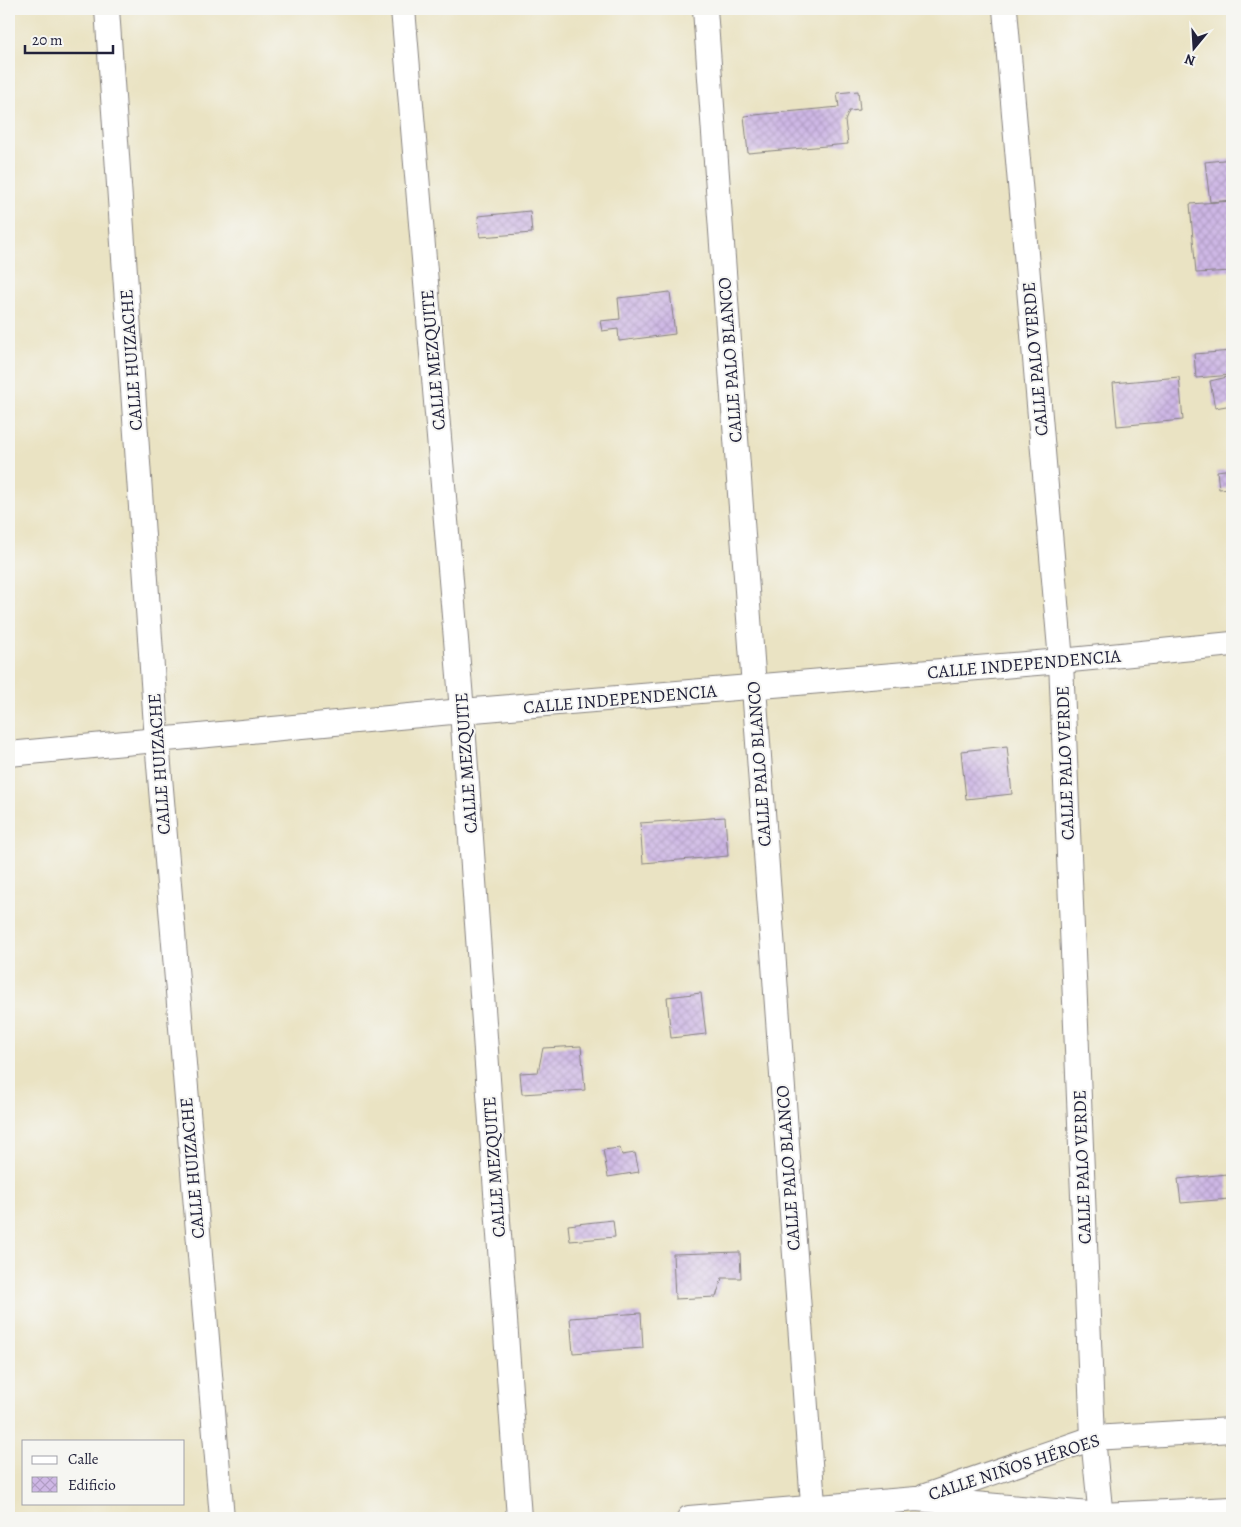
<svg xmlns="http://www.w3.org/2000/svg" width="1241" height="1527" font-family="Alegreya,serif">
  <defs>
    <pattern id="building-cross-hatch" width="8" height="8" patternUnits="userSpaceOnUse" patternTransform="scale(1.25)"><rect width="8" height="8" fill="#ceb7e5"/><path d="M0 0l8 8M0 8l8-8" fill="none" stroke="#b19dc5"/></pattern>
  </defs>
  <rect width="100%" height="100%" fill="#f6f6f2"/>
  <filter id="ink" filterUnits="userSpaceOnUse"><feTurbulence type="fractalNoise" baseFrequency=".02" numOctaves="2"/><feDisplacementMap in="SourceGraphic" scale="10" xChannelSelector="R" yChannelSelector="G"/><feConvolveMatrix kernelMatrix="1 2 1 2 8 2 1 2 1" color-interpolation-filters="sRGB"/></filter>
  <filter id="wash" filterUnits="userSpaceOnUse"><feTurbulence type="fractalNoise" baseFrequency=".0096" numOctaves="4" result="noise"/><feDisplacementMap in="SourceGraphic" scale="20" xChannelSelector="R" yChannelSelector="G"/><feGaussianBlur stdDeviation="1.12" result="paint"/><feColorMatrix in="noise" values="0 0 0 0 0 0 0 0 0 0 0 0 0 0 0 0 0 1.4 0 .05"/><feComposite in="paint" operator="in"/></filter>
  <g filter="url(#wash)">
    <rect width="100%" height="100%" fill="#eae3c3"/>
    <g id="blocks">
      <g fill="url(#building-cross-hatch)">
        <polygon points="858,91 860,110 849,111 845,121 848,144 748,153 744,116 839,107 837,93"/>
        <polygon points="1232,159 1232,200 1210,202 1205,162"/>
        <polygon points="1232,201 1232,240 1229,240 1232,271 1196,273 1190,204"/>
        <polygon points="530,211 532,233 480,237 478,216"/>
        <polygon points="670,292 675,334 619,341 618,329 602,331 600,321 620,319 618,298"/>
        <polygon points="1232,351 1232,375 1196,378 1194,354"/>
        <polygon points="1232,376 1232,405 1215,408 1210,381"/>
        <polygon points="1179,377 1183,420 1117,426 1113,383"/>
        <polygon points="1232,469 1232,488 1219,489 1217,471"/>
        <polygon points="1007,746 1012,794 966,799 961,751"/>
        <polygon points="725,817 728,856 643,863 640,823"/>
        <polygon points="701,993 706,1034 671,1038 667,997"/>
        <polygon points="581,1046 585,1090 522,1094 520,1073 538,1072 543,1048"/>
        <polygon points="620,1148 622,1155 635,1153 639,1172 608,1177 603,1150"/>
        <polygon points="1227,1174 1229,1199 1181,1203 1178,1179"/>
        <polygon points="613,1220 615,1237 570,1241 568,1225"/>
        <polygon points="740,1252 741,1278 722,1278 716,1297 675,1299 673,1254"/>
        <polygon points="641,1313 643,1348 573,1353 570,1318"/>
      </g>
    </g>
  </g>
  <g filter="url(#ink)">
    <use href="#blocks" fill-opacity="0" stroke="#86827f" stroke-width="1"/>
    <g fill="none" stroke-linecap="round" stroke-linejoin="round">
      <g stroke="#86827f" stroke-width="26">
        <g id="minor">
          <polyline points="107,9 157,741 222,1518"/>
          <polyline points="403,9 462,711 519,1518"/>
          <polyline points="705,9 814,1518"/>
          <polyline points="1005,9 1061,661 1093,1438 1101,1518"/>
          <polyline points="9,754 462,711 1061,661 1232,644"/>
          <polyline points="925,1496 1093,1438 1232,1430"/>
          <polyline points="689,1518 916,1499 1101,1515 1232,1509"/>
        </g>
      </g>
      <use href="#minor" stroke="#fff" stroke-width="24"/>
    </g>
  </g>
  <g text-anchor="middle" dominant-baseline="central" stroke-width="4" stroke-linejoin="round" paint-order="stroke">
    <g font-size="18" fill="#22223b" stroke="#f6f6f2">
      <text transform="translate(1035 359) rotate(-95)">CALLE PALO VERDE</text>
      <text transform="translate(131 360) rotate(-94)">CALLE HUIZACHE</text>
      <text transform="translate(433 360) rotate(-95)">CALLE MEZQUITE</text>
      <text transform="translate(730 360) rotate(-94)">CALLE PALO BLANCO</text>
      <text transform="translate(1024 664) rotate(-5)">CALLE INDEPENDENCIA</text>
      <text transform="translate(620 699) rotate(-5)">CALLE INDEPENDENCIA</text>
      <text transform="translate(466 763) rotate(-94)">CALLE MEZQUITE</text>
      <text transform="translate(1065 763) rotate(-92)">CALLE PALO VERDE</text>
      <text transform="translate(159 764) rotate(-94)">CALLE HUIZACHE</text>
      <text transform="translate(759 764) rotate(-94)">CALLE PALO BLANCO</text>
      <text transform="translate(494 1167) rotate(-94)">CALLE MEZQUITE</text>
      <text transform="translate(1082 1167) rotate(-92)">CALLE PALO VERDE</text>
      <text transform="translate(192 1168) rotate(-95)">CALLE HUIZACHE</text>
      <text transform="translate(788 1168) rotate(-94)">CALLE PALO BLANCO</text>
      <text transform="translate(1014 1467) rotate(-18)">CALLE NIÑOS HÉROES</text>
    </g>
  </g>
  <rect width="1241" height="1527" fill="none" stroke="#f6f6f2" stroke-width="30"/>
  <rect x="22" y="1440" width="162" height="65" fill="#f6f6f2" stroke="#a1a1a9"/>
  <rect x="32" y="1456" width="25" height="8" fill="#ffffff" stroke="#a1a1a9"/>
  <text x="68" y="1464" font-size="15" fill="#22223b">Calle</text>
  <rect x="32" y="1477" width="25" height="15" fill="url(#building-cross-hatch)" stroke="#a1a1a9"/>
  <text x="68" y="1490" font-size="15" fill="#22223b">Edificio</text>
  <g transform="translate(1194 48) rotate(198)" stroke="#f6f6f2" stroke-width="4" paint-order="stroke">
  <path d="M0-4L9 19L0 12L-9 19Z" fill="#22223b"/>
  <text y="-8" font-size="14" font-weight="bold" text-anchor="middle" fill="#22223b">N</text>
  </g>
  <path d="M25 45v8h88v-8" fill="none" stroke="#22223b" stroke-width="2.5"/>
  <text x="32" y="45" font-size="15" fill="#22223b" stroke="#f6f6f2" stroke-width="4" paint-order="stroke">20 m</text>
</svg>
